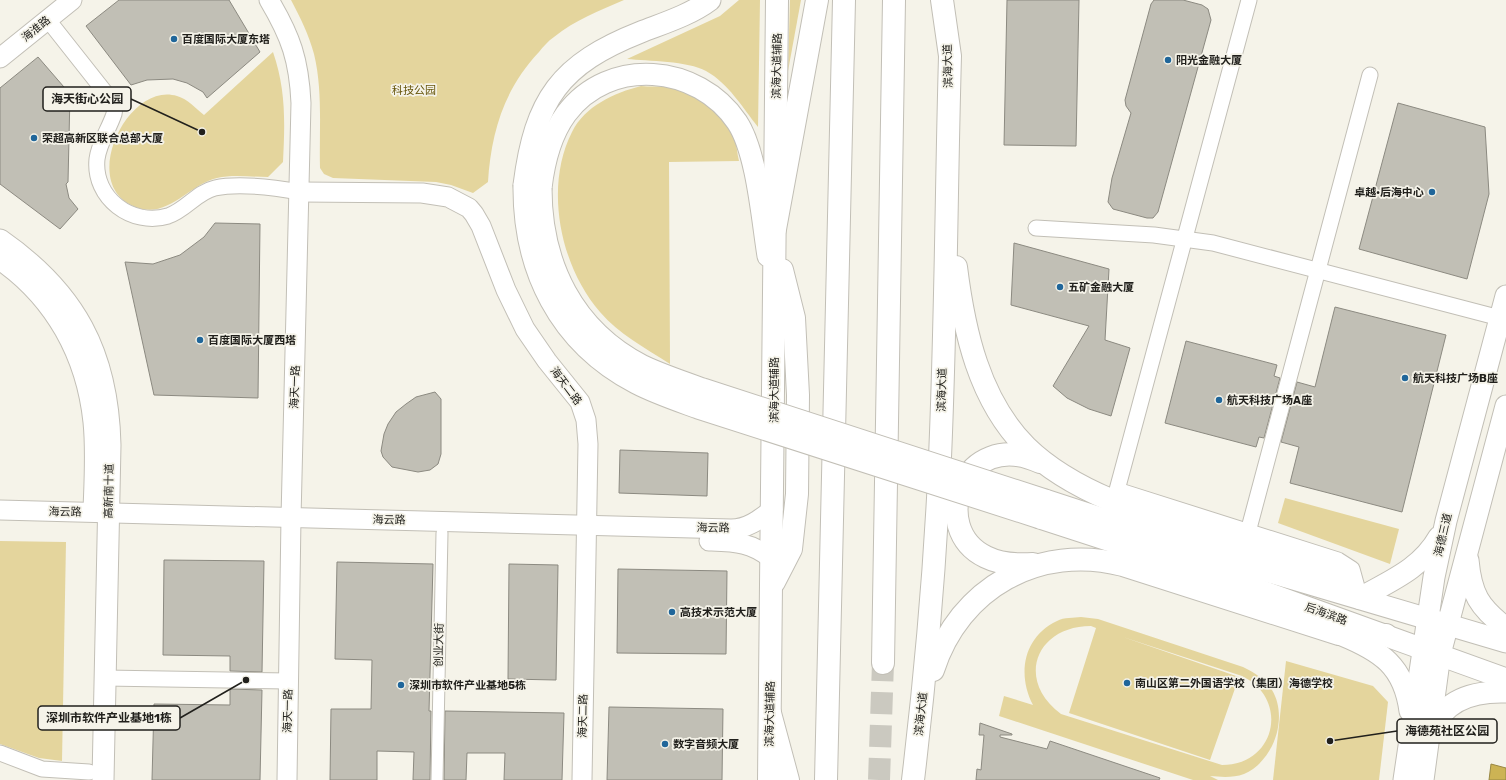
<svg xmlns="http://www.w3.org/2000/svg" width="1506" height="780" font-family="Rubik,'Noto Sans SC',sans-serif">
  <rect width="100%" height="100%" fill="#f5f3e9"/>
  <g fill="#e4d59d" fill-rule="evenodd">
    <path d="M291 0H624C599 11 575 20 554 37 548 41 543 47 539 52 504 89 491 133 488 182L473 193 451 185 436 182 333 178 324 174 320 168C319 130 323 91 314 54 309 35 300 17 291 0Z"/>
    <path d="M739 0H760L758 127C743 108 728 83 706 71 688 61 648 61 627 59L720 16Z"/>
    <polygon points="790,0 801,0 788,71"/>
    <path d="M273 52C286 90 285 122 283 162L268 177C251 177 233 174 217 178 187 185 166 223 131 205 80 180 129 81 177 96 188 99 195 108 204 115Z"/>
    <path d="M641 86C649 87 658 86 666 87 694 92 726 110 735 139 737 146 737 154 739 161L669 162 670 364C645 348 619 334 600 312 560 266 544 187 572 132 585 106 614 93 641 86Z"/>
    <polygon points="1285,498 1399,529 1390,564 1278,523"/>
    <polygon points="0,541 66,542 62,761 39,758 0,744"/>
    <path d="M1081 617 1098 619 1243 667C1255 673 1265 679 1272 690 1289 718 1273 762 1244 774 1233 778 1221 777 1210 776L1218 780H1193L999 716 1004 696 1033 705C1017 675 1023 637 1057 621 1064 617 1074 618 1081 617ZM1091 626 1096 628 1069 713 1210 760 1239 677 1123 637 1242 676C1290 699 1276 765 1222 765L1061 714C1015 680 1036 626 1091 626Z"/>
    <polygon points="1286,661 1373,686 1388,702 1379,780 1273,780"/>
  </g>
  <polygon fill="#ccb354" stroke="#998743" points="1491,764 1506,768 1506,780 1489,780"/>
  <g fill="#c1bfb5" stroke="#8c8a81">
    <polygon points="119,0 229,0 260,52 207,98 203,92 187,83 173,79 147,80 131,85 86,26"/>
    <polygon points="1007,0 1079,0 1076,146 1004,145"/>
    <polygon points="1154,0 1183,0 1202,5 1208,9 1211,20 1158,212 1153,218 1147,218 1113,209 1108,202 1112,178 1131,113 1126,106 1125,100 1151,4"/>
    <polygon points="38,57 70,94 68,182 66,184 69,198 78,209 60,229 0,184 0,88"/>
    <polygon points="1398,103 1485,127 1489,194 1467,279 1359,249"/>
    <polygon points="215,223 260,224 258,398 154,395 125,262 153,264 180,255 204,237"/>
    <polygon points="1014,243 1109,269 1105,340 1130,348 1111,416 1089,409 1067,398 1053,386 1089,326 1011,305"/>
    <polygon points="1335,307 1446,335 1402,512 1290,483 1299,447 1281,442 1297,382 1315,387"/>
    <polygon points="1186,341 1277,365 1274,376 1280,378 1264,438 1259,437 1256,447 1165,423"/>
    <polygon points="435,392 441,399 441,454 438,464 430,470 418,472 392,467 383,457 381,451 384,434 388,424 396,412 406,404 416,397"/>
    <polygon points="620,450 708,453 707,496 619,493"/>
    <polygon points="164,560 264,561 262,672 230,671 230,656 163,655"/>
    <polygon points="337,562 433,564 429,711 431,711 430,780 413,780 414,752 377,751 377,780 330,780 331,709 371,709 372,660 335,659"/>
    <polygon points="509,564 558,565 556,680 508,679"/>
    <polygon points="618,569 727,571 726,654 617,653"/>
    <polygon points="230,689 262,690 260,780 152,780 154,704 230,705"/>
    <polygon points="609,707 723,709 722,780 607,780"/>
    <polygon points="445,711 564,713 562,780 504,780 505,753 467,753 466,780 444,780"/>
    <polygon points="980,723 1012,734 1012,735 1000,735 1000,737 1047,749 1050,741 1160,778 1159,780 976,780 977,769 981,770 984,735 979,735"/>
  </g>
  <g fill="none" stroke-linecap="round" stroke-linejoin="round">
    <polyline stroke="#cbc9c0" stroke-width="22" stroke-dasharray="22 11" stroke-linecap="butt" points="879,780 883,663"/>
    <g stroke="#c2bfb6" stroke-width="13">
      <polyline id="pedestrian" points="437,780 442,533"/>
    </g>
    <g stroke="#c2bfb6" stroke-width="17">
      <g id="minor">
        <polyline points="1249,0 1117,490 1338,560 1352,569 1360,598"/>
        <path d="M48 20 112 101 115 108 114 114C109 129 99 143 97 159 93 198 132 227 168 216 186 210 197 192 215 188 238 183 277 188 300 192"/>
        <polyline points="1036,228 1154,235 1213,243 1500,318"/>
        <polyline points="1248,532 1370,75"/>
        <polyline points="105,678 289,681"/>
        <polyline points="0,753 42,769 89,772"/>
      </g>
    </g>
    <g stroke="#c2bfb6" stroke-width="21">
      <g id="tertiary">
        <path d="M269 0C291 37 299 60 301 103L291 518 287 780"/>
        <polyline points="0,58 72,0"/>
        <polyline points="300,192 422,193 448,197 469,208 474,214 481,226 506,290 525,329 547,361 580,402 586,420 588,444 582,780"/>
        <path d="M0 510 731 529C748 529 760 519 773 509"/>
        <path d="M709 541C736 542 751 542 772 559"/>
      </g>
    </g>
    <g stroke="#c2bfb6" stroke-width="23">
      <g id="secondary">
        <path d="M524 185C535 99 560 64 641 32 664 23 690 15 710 0"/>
        <path d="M541 188C544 162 550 136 566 114 609 56 698 64 737 122 757 152 762 219 768 256"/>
        <path d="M0 240C75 292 108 353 110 445L103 780"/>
        <path d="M0 259C55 297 87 355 94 422 97 451 95 481 94 510"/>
        <polyline points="1045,500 1229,560 1506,642"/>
        <polyline points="1040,518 1240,583 1506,679"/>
        <path d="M1468 560C1471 594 1479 607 1506 628"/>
        <path d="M1360 598C1390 581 1421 569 1439 537"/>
        <path d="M1342 635C1381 651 1404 666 1410 711"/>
        <path d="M1432 731C1444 699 1474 691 1506 692"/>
        <polyline points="1404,780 1434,577 1446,521 1506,296"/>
        <polyline points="1423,780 1440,654 1506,406"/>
      </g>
    </g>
    <g stroke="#c2bfb6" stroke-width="24">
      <g id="primary">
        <path d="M956 267C964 331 979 400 1026 447 1079 499 1166 520 1234 541 1258 549 1281 556 1304 564 1311 567 1320 568 1326 572 1338 579 1349 590 1360 598"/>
        <path d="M1033 564C1018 565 1000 564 986 557 927 529 963 426 1040 462"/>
        <polyline points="774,582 791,549 797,494 798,395 794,318 782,270"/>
        <path d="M933 670C959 588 1039 543 1123 565L1339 634 1386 635"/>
        <polyline points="769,780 777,0"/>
        <path d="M913 780C925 680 934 580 939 479 946 338 946 197 950 56L942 0"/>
      </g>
    </g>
    <g stroke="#c2bfb6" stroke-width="24">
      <g id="trunk">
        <polyline points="775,229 817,0"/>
        <polyline points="883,663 894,0"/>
        <polyline points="770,713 788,780"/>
        <polyline points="826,780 844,0"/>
      </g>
    </g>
    <use href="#pedestrian" stroke="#fff" stroke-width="11"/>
    <use href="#minor" stroke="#fff" stroke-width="15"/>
    <use href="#tertiary" stroke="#fff" stroke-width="19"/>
    <use href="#secondary" stroke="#fff" stroke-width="21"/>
    <use href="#primary" stroke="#fff" stroke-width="22"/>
    <use href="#trunk" stroke="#fff" stroke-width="22"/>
    <g stroke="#c2bfb6" stroke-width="23" stroke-linecap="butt">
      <g id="secondary-bridge">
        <path d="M524 185C523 269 559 343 636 383 655 393 676 400 698 408L1040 518"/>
        <path d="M541 188C541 264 573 330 643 366 662 375 683 382 703 389L1045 500"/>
      </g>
    </g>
    <use href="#secondary-bridge" stroke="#fff" stroke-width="21"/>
  </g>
  <g fill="#20669a" stroke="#f5f3e9" stroke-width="1.5">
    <circle cx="174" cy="39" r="4"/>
    <circle cx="1168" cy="60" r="4"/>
    <circle cx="34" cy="138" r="4"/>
    <circle cx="1432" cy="192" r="4"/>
    <circle cx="1060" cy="287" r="4"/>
    <circle cx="200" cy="340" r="4"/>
    <circle cx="1405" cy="378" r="4"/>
    <circle cx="1219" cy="400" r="4"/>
    <circle cx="672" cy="612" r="4"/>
    <circle cx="1127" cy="683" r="4"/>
    <circle cx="401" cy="685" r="4"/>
    <circle cx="665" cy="744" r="4"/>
  </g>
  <g text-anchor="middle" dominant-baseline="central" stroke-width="3.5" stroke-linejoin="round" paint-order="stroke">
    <g font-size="11" fill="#21201c" stroke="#f5f3e9">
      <text transform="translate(36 29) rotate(-39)">海淮路</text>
      <text transform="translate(777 66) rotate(-89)">滨海大道辅路</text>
      <text transform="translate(948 66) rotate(-91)">滨海大道</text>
      <text transform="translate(566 386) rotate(53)">海天二路</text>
      <text transform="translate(295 387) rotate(-88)">海天一路</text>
      <text transform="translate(774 390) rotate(-90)">滨海大道辅路</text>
      <text transform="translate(942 390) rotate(-89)">滨海大道</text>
      <text transform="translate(109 491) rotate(-89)">高新南十道</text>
      <text transform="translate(65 512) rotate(1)">海云路</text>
      <text transform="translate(389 520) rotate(1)">海云路</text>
      <text transform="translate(713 528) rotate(1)">海云路</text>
      <text transform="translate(1443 535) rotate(-77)">海德三道</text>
      <text transform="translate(1326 614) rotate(20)">后海滨路</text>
      <text transform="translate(439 645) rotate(-89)">创业大街</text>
      <text transform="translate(288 711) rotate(-89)">海天一路</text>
      <text transform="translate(770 714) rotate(-89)">滨海大道辅路</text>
      <text transform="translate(921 714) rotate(-84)">滨海大道</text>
      <text transform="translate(583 716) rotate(-89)">海天二路</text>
    </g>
    <g font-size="11" font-weight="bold" fill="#21201c" stroke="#f5f3e9" text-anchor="start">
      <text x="182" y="39">百度国际大厦东塔</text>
      <text x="1176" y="60">阳光金融大厦</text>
      <text x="42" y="138">荣超高新区联合总部大厦</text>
      <text x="1424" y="192" text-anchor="end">卓越·后海中心</text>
      <text x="1068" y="287">五矿金融大厦</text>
      <text x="208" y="340">百度国际大厦西塔</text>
      <text x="1413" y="378">航天科技广场B座</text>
      <text x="1227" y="400">航天科技广场A座</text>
      <text x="680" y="612">高技术示范大厦</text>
      <text x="1135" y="683">南山区第二外国语学校（集团）海德学校</text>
      <text x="409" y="685">深圳市软件产业基地5栋</text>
      <text x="673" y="744">数字音频大厦</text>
    </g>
    <g font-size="11" fill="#67560c" stroke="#f5f3e9">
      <text x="414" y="90">科技公园</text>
    </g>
  </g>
  <path fill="none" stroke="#21201c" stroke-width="1.5" d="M202 132L131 99M246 680L180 718M1330 741L1397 731"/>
  <g fill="#21201c" stroke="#f5f3e9" stroke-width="1.5">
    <circle cx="202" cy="132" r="4"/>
    <circle cx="246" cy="680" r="4"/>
    <circle cx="1330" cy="741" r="4"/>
  </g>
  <g fill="#f5f3e9" stroke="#21201c" stroke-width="1.5">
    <rect x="43" y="87" width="88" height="24" rx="4"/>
    <rect x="38" y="706" width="142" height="24" rx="4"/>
    <rect x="1397" y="719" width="100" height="24" rx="4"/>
  </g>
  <g font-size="12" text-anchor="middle" font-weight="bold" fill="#21201c">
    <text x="87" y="103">海天街心公园</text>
    <text x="109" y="722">深圳市软件产业基地1栋</text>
    <text x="1447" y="735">海德苑社区公园</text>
  </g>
</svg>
